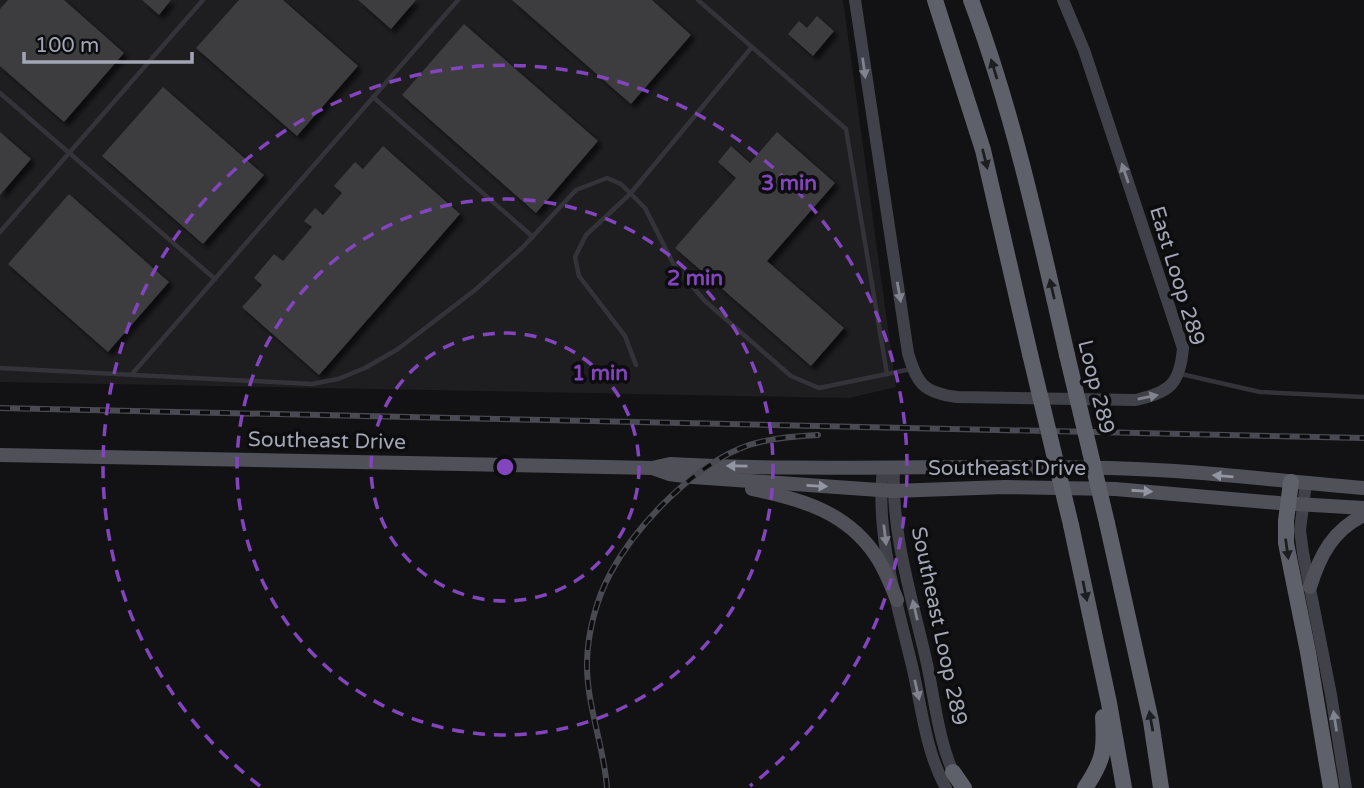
<svg xmlns="http://www.w3.org/2000/svg" width="1364" height="788" font-family="'Varela Round',sans-serif">
  <defs>
    <filter id="shadow"><feDropShadow dx="4.5" dy="4.5" stdDeviation="2" flood-color="#0009"/></filter>
  </defs>
  <rect width="100%" height="100%" fill="#121214"/>
  <polygon fill="#1e1e21" points="0,0 843,0 896,387 849,398 0,382"/>
  <g fill="#3c3c41" filter="url(#shadow)">
    <polygon points="8,0 64,0 124,53 64,122 0,66 0,9"/>
    <polygon points="142,0 171,0 159,15"/>
    <polygon points="239,0 283,0 358,66 297,136 196,48"/>
    <polygon points="358,0 416,0 391,29"/>
    <polygon points="512,0 652,0 691,35 631,104"/>
    <polygon points="817,16 834,31 813,56 788,34 799,21 807,28"/>
    <polygon points="464,24 598,141 536,213 402,95"/>
    <polygon points="163,87 264,175 203,244 102,156"/>
    <polygon points="0,132 31,159 0,195"/>
    <polygon points="777,132 835,183 767,261 844,328 811,366 675,248 736,178 718,162 731,146 750,163"/>
    <polygon points="383,146 460,214 319,375 242,307 262,285 254,278 274,254 283,261 312,227 304,221 315,208 323,215 342,193 334,186 355,162 363,169"/>
    <polygon points="69,194 169,282 108,352 8,264"/>
  </g>
  <g fill="none" stroke-linecap="round" stroke-linejoin="round">
    <g stroke="#333339" stroke-width="4.5">
      <polyline points="698,0 846,129 887,374"/>
      <polyline points="0,93 215,279"/>
      <polyline points="373,97 533,237"/>
      <polyline points="0,232 203,0"/>
      <polyline points="636,365 625,336 579,276 575,257 586,235 630,194 752,47"/>
      <polyline points="0,368 312,384 338,379 365,368 398,349 475,290 522,248 576,190 607,178 621,184 645,208 674,265 705,301 791,376 819,388 911,369"/>
      <polyline points="132,374 458,0"/>
      <polyline points="1181,374 1260,392 1364,397"/>
    </g>
    <g stroke="#414249" stroke-width="12">
      <path d="M855 0 908 353C917 384 924 393 957 397L1136 400C1170 392 1180 384 1183 348L1084 50 1063 0"/>
      <path d="M883 469C875 535 898 606 913 670 922 710 926 752 946 788"/>
      <path d="M894 469C891 534 913 601 927 664 935 701 939 745 956 778"/>
      <polyline points="1306,483 1300,530 1303,553 1331,695 1346,788"/>
    </g>
    <g stroke="#4f5058" stroke-width="14">
      <path d="M0 455 606 467 652 468 670 464C817 472 963 464 1110 468 1195 470 1280 481 1364 488"/>
      <polyline points="652,468 669,474 693,477 893,491 1005,487 1115,489 1279,503 1364,508"/>
      <path d="M752 489C801 499 847 512 876 556 885 569 891 585 897 600"/>
      <path d="M1310 587C1320 555 1333 530 1364 515"/>
    </g>
    <g stroke="#5f616a" stroke-width="16">
      <polyline points="935,0 983,150 1030,354"/>
      <path d="M971 0C1014 115 1040 236 1067 355"/>
      <polyline points="1291,482 1286,521 1286,543 1308,652 1331,788"/>
      <polyline points="1107,523 1151,721 1161,788"/>
      <polyline points="1071,525 1109,703 1124,788"/>
      <polyline points="953,772 964,788"/>
      <path d="M1085 788C1104 760 1105 750 1103 717"/>
    </g>
    <g stroke="#4a4b52" stroke-width="6">
      <g id="rail">
        <polyline points="0,408 1364,438"/>
        <path d="M607 788C604 745 586 705 587 661 588 632 596 600 610 574 636 525 696 463 749 445 771 438 795 436 818 435"/>
      </g>
    </g>
    <use href="#rail" stroke="#0d0d0f" stroke-width="3.5" stroke-dasharray="10" stroke-linecap="butt"/>
    <g stroke="#5f616a" stroke-width="16">
      <polyline points="1030,354 1071,525"/>
      <polyline points="1067,355 1107,523"/>
    </g>
  </g>
  <defs><path id="oneway-solid" d="M-6-.8H1V-3.2L6.5 0L1 3.2V.8H-6Z" transform="scale(1.75)"/></defs>
  <g fill="#81848f">
    <use href="#oneway-solid" transform="translate(864 68) rotate(82)"/>
    <use href="#oneway-solid" transform="translate(1125 173) rotate(-109)"/>
    <use href="#oneway-solid" transform="translate(899 292) rotate(80)"/>
    <use href="#oneway-solid" transform="translate(1148 397) rotate(-12)"/>
    <use href="#oneway-solid" transform="translate(885 535) rotate(83)"/>
    <use href="#oneway-solid" transform="translate(915 610) rotate(-103)"/>
    <use href="#oneway-solid" transform="translate(917 690) rotate(77)"/>
    <use href="#oneway-solid" transform="translate(1335 721) rotate(-99)"/>
  </g>
  <g fill="#1d1e21">
    <use href="#oneway-solid" transform="translate(994 69) rotate(-107)"/>
    <use href="#oneway-solid" transform="translate(985 159) rotate(76)"/>
    <use href="#oneway-solid" transform="translate(1052 289) rotate(-103)"/>
    <use href="#oneway-solid" transform="translate(1287 549) rotate(82)"/>
    <use href="#oneway-solid" transform="translate(1085 591) rotate(78)"/>
    <use href="#oneway-solid" transform="translate(1151 721) rotate(-100)"/>
  </g>
  <g fill="#9296a2">
    <use href="#oneway-solid" transform="translate(737 466) rotate(-179)"/>
    <use href="#oneway-solid" transform="translate(1223 476) rotate(-175)"/>
    <use href="#oneway-solid" transform="translate(817 486) rotate(3)"/>
    <use href="#oneway-solid" transform="translate(1142 491) rotate(4)"/>
  </g>
  <g fill="none" stroke="#8345bd" stroke-width="3.5" stroke-dasharray="12 9">
    <circle cx="505" cy="467" r="134"/>
    <circle cx="505" cy="467" r="268"/>
    <path d="M260 786A402 402 0 1 1 750 786"/>
  </g>
  <g text-anchor="middle" dominant-baseline="central" stroke-width="7" stroke-linejoin="round" paint-order="stroke">
    <g font-size="21" fill="#a3a7b5" stroke="#0d0d0f">
      <text transform="translate(1177 276) rotate(73)">East Loop 289</text>
      <text transform="translate(1096 387) rotate(76)">Loop 289</text>
      <text transform="translate(327 441) rotate(1)">Southeast Drive</text>
      <text x="1007" y="468">Southeast Drive</text>
      <text transform="translate(939 626) rotate(78)">Southeast Loop 289</text>
    </g>
  </g>
  <circle cx="505" cy="467" r="10" fill="#8345bd" stroke="#0d0d0f" stroke-width="3.5"/>
  <g font-size="21" text-anchor="middle" font-weight="bold" fill="#8345bd" stroke="#0d0d0f" stroke-width="7" stroke-linejoin="round" paint-order="stroke">
    <text x="789" y="190">3 min</text>
    <text x="695" y="285">2 min</text>
    <text x="600" y="380">1 min</text>
  </g>
  <path d="M24 52v10h168v-10" fill="none" stroke="#a3a7b5" stroke-width="3.5"/>
  <text x="35" y="52" font-size="21" fill="#a3a7b5" stroke="#0d0d0f" stroke-width="5" paint-order="stroke">100 m</text>
</svg>
